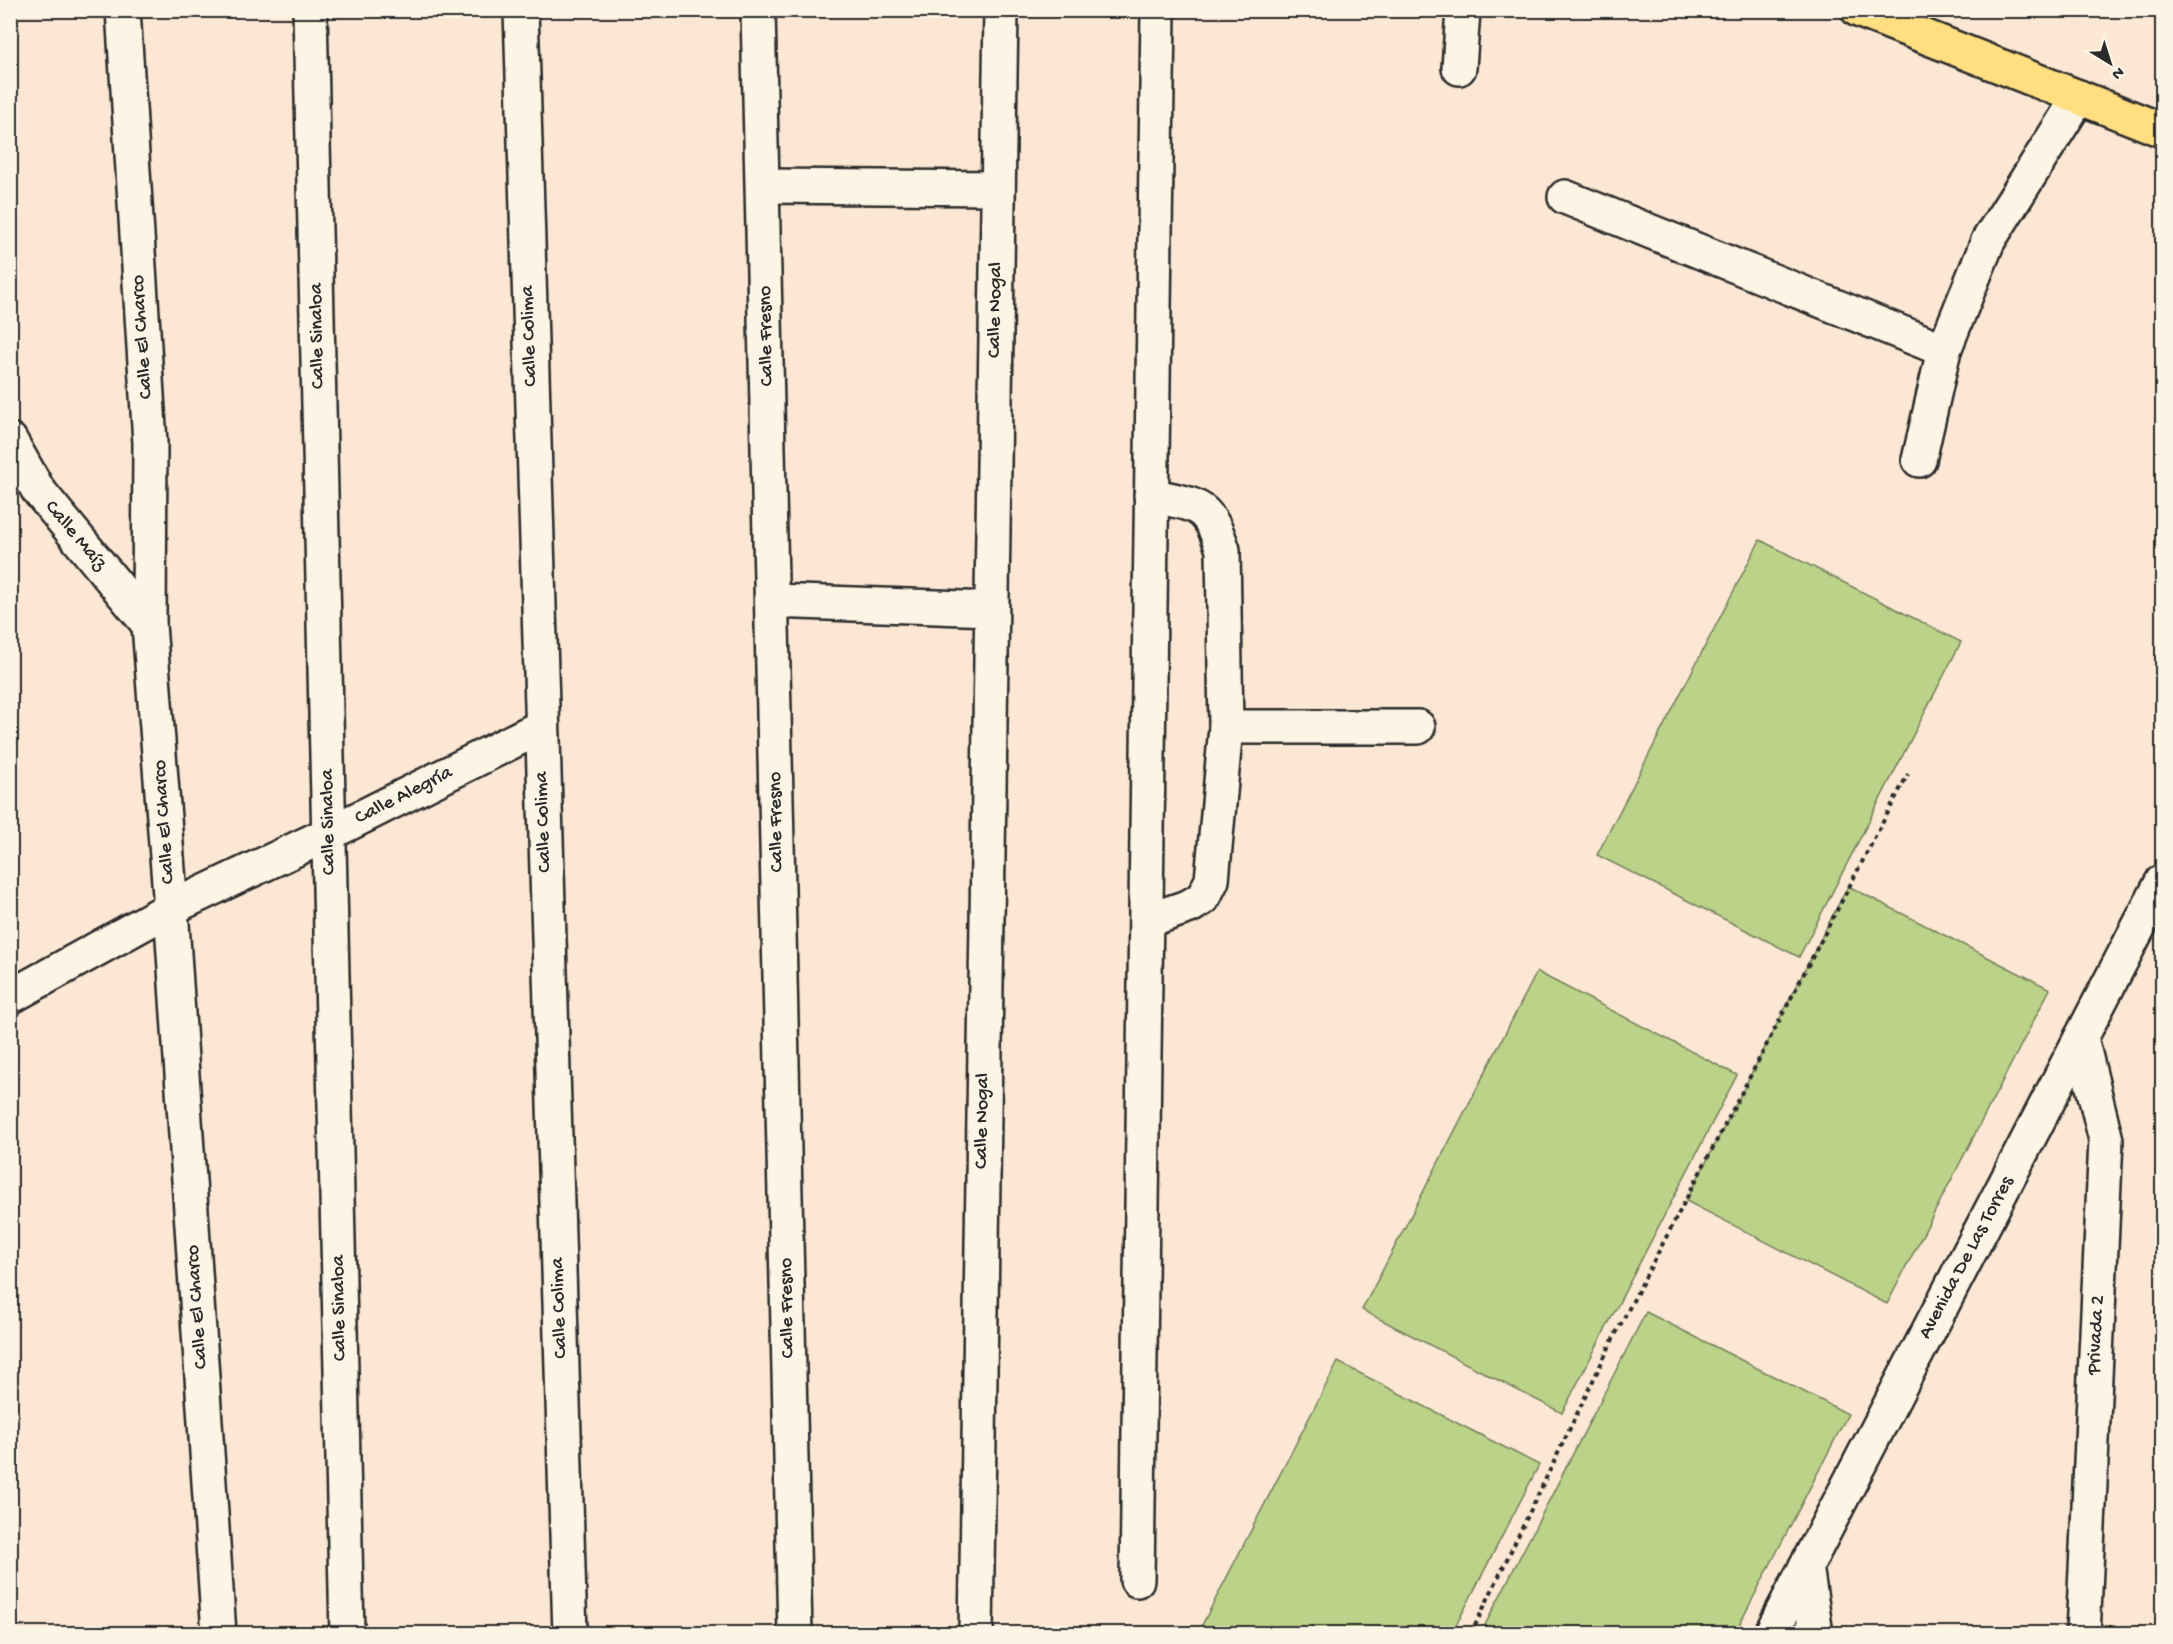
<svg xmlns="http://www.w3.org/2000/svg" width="2173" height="1644" font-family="'Gochi Hand',sans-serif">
  <rect width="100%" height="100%" fill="#fbe7d3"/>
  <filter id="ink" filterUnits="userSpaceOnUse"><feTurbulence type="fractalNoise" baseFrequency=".0167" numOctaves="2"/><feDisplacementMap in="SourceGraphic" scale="12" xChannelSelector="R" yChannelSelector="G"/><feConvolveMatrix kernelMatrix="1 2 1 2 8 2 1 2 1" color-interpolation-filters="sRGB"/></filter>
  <g filter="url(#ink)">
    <g fill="#bbd289" stroke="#737e5a" stroke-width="1.5">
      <polygon points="1760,540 1961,642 1799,957 1597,855"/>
      <polygon points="1848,886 2050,989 1887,1304 1686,1201"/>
      <polygon points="1537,972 1737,1075 1562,1413 1362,1310"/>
      <polygon points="1646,1312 1848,1414 1735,1633 1498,1633 1484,1627"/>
      <polygon points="1338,1362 1539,1465 1452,1633 1198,1633"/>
    </g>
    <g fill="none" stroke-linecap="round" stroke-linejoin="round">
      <g stroke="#2b2b2b" stroke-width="38">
        <g id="minor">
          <polyline points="123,10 150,443 149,625 171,908 219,1634"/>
          <polyline points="310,10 347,1634"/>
          <polyline points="521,10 570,1634"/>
          <polyline points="758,10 795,1634"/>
          <polyline points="1459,68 1463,10"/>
          <polyline points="763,186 998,188"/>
          <polyline points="1565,197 1944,350"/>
          <polyline points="10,440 38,490 149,625"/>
          <polyline points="1919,460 1944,350 1988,241 2079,97"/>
          <polyline points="772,601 991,609"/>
          <polyline points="1226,727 1418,727"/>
          <path d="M1146 921 1190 906 1203 898 1212 880 1226 727 1223 550C1207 501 1197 506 1151 495"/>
          <polyline points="10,997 171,908 330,833 541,727"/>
          <polyline points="2081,1038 2106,1140 2083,1634"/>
          <polyline points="1806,1566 1816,1634"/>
          <polyline points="1137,1580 1158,10"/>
          <polyline points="976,1634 1001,10"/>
          <polyline points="1771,1634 2162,882"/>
        </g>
      </g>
      <g stroke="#2b2b2b" stroke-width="38">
        <polyline id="major" points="1858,10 2162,130"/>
      </g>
      <polyline stroke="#2b2b2b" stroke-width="4" stroke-dasharray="4.5 4.5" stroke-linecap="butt" points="1471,1634 1613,1339 1908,774"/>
      <use href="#minor" stroke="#fcf5e5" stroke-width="33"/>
      <use href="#major" stroke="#ffdf80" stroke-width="33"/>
    </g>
  </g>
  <g text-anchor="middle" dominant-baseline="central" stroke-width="6" stroke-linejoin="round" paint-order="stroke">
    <g font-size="20" fill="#2b2b2b" stroke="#fcf5e5">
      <text transform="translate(996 310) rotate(-89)">Calle Nogal</text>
      <text transform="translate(318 336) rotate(-91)">Calle Sinaloa</text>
      <text transform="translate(530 336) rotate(-92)">Calle Colima</text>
      <text transform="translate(767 336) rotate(-91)">Calle Fresno</text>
      <text transform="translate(143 337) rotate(-94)">Calle El Charco</text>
      <text transform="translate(75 536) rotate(50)">Calle Maíz</text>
      <text transform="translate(404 796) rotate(-27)">Calle Alegría</text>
      <text transform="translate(165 822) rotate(-94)">Calle El Charco</text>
      <text transform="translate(329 822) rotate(-91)">Calle Sinaloa</text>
      <text transform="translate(544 822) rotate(-92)">Calle Colima</text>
      <text transform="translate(777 822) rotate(-91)">Calle Fresno</text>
      <text transform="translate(983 1121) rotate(-89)">Calle Nogal</text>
      <text transform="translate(1967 1258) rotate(-62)">Avenida De Las Torres</text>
      <text transform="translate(198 1307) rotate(-94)">Calle El Charco</text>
      <text transform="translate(340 1308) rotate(-91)">Calle Sinaloa</text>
      <text transform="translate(560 1308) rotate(-92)">Calle Colima</text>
      <text transform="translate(788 1308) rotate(-91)">Calle Fresno</text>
      <text transform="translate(2097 1335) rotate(-87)">Privada 2</text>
    </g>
  </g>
  <rect width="2173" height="1644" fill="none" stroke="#fcf5e5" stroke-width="36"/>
  <rect x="18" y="18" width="2137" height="1608" fill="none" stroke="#2b2b2b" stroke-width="2" filter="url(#ink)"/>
  <g transform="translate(2110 63) rotate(142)" stroke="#fcf5e5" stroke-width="4.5" paint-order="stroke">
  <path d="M0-4.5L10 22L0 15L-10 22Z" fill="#2b2b2b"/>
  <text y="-9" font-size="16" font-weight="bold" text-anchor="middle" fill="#2b2b2b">N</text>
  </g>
</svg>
